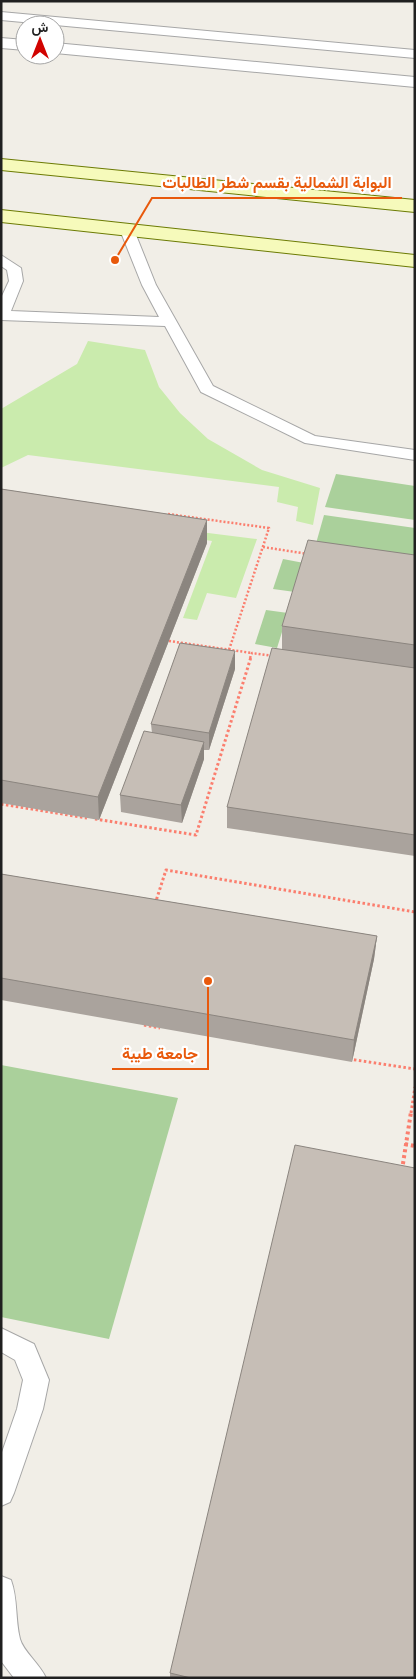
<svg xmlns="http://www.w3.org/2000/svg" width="416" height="1679" font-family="Figtree,Vazirmatn,sans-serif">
  <rect width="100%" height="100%" fill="#f1eee7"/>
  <g fill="#caebad">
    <polygon points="88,341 145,350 159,387 180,413 208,439 262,470 320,488 313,525 296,521 298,507 277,502 279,487 28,455 1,468 1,409 77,364"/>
    <polygon points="1,507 257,539 236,598 207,593 197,620 183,618 212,541"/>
  </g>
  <g fill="#aad09b">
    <polygon points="336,474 415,486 415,520 325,507"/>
    <polygon points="324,515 415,528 415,561 315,547"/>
    <polygon points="283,559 304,563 295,592 273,589"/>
    <polygon points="266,610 288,613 277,648 255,644"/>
    <polygon points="1,1065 178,1098 109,1339 1,1317"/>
  </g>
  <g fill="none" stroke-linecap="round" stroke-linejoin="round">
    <g stroke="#a7a7a7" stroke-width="2">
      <g id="lane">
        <polygon points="1,12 415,50 415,58 1,20"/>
        <polygon points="127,226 134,230 156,285 213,386 315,436 415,450 415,460 305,443 201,392 165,326 1,320 1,298 9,281 7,270 1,266 1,255 21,268 23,281 11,311 159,317 142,285 120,230"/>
        <polygon points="1,1328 34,1344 49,1380 43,1409 14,1493 10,1502 1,1506 1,1455 17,1409 23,1380 15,1360 1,1352"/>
        <path d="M1 1576 11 1580C18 1599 15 1619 20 1639 23 1651 40 1664 46 1678H14L1 1661Z"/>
      </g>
    </g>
    <g stroke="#a7a7a7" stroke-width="2">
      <g id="street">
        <polygon points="1,38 25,40 25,50 1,48"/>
        <polygon points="55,43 415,77 415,87 55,53"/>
      </g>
    </g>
    <g stroke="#6c7b04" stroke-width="2">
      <g id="secondary">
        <polygon points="1,159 415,200 415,212 1,170"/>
        <polygon points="1,210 415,255 415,267 1,222"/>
      </g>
    </g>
    <g stroke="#fb7e6e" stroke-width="2.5" stroke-dasharray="2 2" stroke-linecap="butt">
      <polyline points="168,514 269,528 229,650"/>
      <polyline points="263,547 308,554"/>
      <polyline points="169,641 252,653"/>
      <polyline points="250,658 252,653 273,656"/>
    </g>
    <g stroke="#fb7e6e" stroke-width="3" stroke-dasharray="2.5 2.5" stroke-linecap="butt">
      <polyline points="1,804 87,818"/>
      <polyline points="95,819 196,835 251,657"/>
      <polyline points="155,904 166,870 415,912"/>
      <polyline points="144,1025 160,1028"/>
      <polyline points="349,1059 415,1069"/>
      <polyline points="411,1113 415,1087"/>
    </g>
    <g stroke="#fb7e6e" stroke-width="4" stroke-dasharray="3 3" stroke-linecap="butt">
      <polyline points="405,1144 415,1146"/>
      <polyline points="402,1170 411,1112"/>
    </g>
    <use href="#lane" fill="#fff" fill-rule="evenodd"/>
    <use href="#street" fill="#fff" fill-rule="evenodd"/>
    <use href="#secondary" fill="#f6fabb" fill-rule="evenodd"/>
  </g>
  <g fill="#aaa39d">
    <polygon points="1,489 207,520 207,543 99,820 1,803"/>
    <polygon points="415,555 415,856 227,828 227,807 282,649 282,626"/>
    <polygon points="235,669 209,750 204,750 204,759 182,823 121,812 120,795 152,733 151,724"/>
    <polygon points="1,874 377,936 374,959 352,1062 1,1000"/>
    <polygon points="170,1673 415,1678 170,1678"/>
  </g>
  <g fill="#8b857f">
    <polygon points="207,520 207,543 99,820 98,797"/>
    <polygon points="235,651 235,669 209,750 209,733"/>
    <polygon points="204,742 204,759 182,823 181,805"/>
    <polygon points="377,936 374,959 352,1062 354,1040"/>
  </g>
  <g fill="#c6beb6" stroke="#8b857f">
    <polygon points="1,489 207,520 98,797 1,780"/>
    <polygon points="308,540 415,555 415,645 282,626"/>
    <polygon points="180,643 235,651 209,733 151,724"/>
    <polygon points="272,648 415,668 415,835 227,807"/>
    <polygon points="144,731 204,742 181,805 120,795"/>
    <polygon points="1,874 377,936 354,1040 1,978"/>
    <polygon points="295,1145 415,1168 415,1678 191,1678 170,1673"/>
  </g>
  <path fill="none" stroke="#e8590c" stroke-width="2" d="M115 260L152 198H402M208 981L208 1069H112"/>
  <g fill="#e8590c" stroke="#fff" stroke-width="2">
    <circle cx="115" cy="260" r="5"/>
    <circle cx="208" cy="981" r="5"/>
  </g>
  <g font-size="16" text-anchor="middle" font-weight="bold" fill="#e8590c" stroke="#fff" stroke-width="4.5" stroke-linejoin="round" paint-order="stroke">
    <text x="277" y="188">البوابة الشمالية بقسم شطر الطالبات</text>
    <text x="160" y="1059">جامعة طيبة</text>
  </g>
  <rect width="416" height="1679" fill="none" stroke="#202020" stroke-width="5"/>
  <g transform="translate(40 40)"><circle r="24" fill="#ffffff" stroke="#a6a6a6"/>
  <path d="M0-4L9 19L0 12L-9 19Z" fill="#d10300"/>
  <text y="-8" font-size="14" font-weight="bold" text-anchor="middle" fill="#202020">ش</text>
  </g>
</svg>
